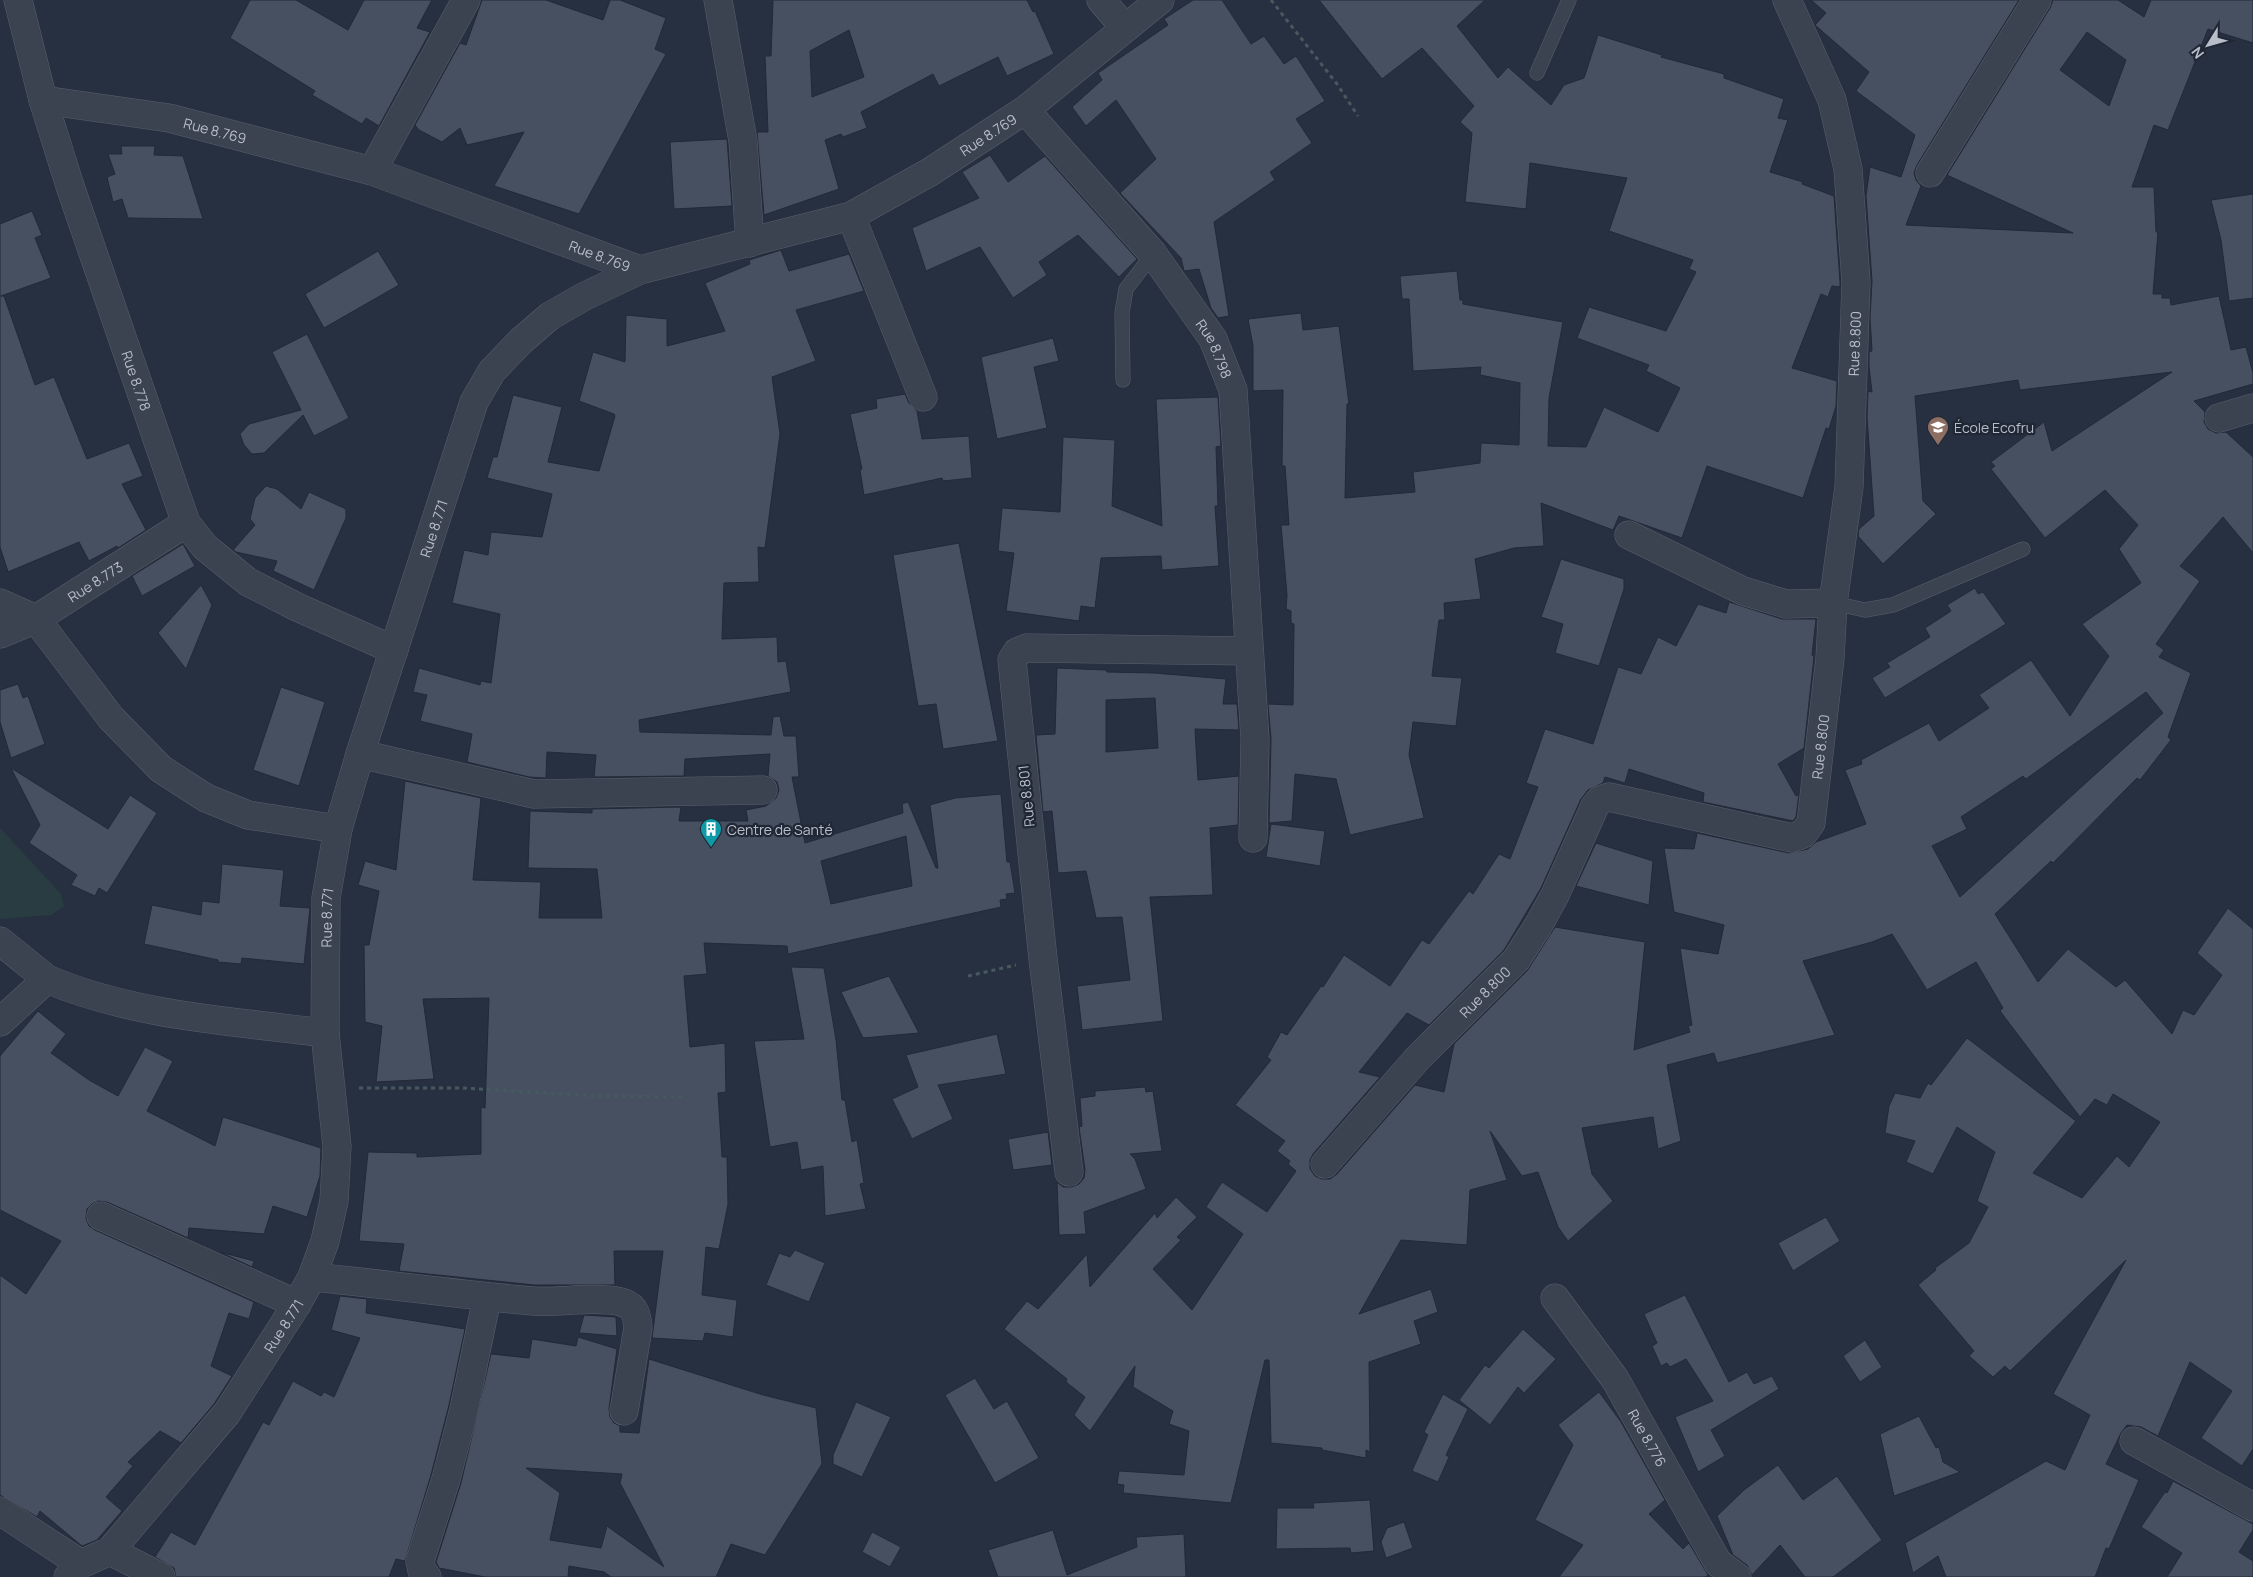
<svg xmlns="http://www.w3.org/2000/svg" width="2253" height="1577" font-family="Manrope,sans-serif">
  <rect width="100%" height="100%" fill="#273040"/>
  <polygon fill="#293c41" points="0,828 61,894 64,906 51,915 0,919"/>
  <g fill="#465061" stroke="#222937" fill-rule="evenodd">
    <polygon points="250,0 296,0 348,30 364,0 432,0 417,28 430,32 379,126 366,118 362,124 312,95 315,91 230,38"/>
    <polygon points="482,0 546,0 603,20 610,0 620,0 666,18 655,49 666,54 579,214 494,186 524,132 467,145 460,128 442,142 419,130 415,125 460,43 466,45"/>
    <path d="M773 0H1027L1033 12 1035 11 1054 54 1007 76 998 57 939 86 933 74 861 112 867 128 843 137 841 134 825 140 839 189 764 215 757 132H768L765 56H771ZM849 30 864 77 812 97 810 51Z"/>
    <polygon points="1193,0 1222,0 1251,44 1264,36 1284,64 1296,56 1325,101 1296,119 1312,143 1270,172 1275,180 1214,222 1229,316 1218,318 1211,308 1199,269 1184,271 1181,258 1120,193 1156,159 1116,100 1086,126 1072,107 1102,80 1098,73 1168,25 1164,19"/>
    <polygon points="1319,0 1485,0 1457,26 1498,78 1508,67 1551,105 1564,85 1584,78 1598,35 1662,55 1661,57 1724,74 1724,78 1784,99 1778,118 1788,120 1770,172 1803,182 1802,184 1834,196 1840,282 1840,287 1832,286 1828,297 1821,294 1792,368 1837,381 1836,406 1829,429 1826,428 1803,498 1707,466 1682,538 1619,516 1613,530 1541,503 1544,546 1514,548 1475,559 1481,599 1444,603 1445,620 1439,620 1432,676 1462,678 1456,726 1413,722 1409,755 1424,818 1350,835 1336,779 1295,774 1292,821 1269,823 1271,739 1268,704 1293,705 1294,624 1291,623 1291,611 1286,609 1287,595 1281,525 1289,525 1285,466 1282,466 1283,390 1253,391 1253,346 1248,319 1301,313 1303,330 1339,326 1349,404 1347,404 1345,498 1415,492 1413,472 1480,463 1481,443 1519,445 1520,383 1480,375 1481,367 1413,371 1409,299 1402,299 1400,276 1457,271 1460,300 1463,300 1463,304 1563,322 1549,398 1548,446 1586,447 1604,407 1658,432 1680,388 1646,371 1649,365 1577,338 1589,307 1666,331 1696,272 1689,269 1693,260 1609,231 1627,178 1530,163 1526,209 1465,202 1472,133 1460,122 1474,106 1422,48 1382,79"/>
    <path d="M1811 0H2019L1917 165 1914 173 1916 180 1921 186 1906 225 2073 233 1947 175 2050 8 2053 0H2118L2144 17 2151 0H2253V43L2208 29 2168 130 2154 125 2132 187H2154L2156 232H2158L2153 294H2162V298H2170L2171 305 2219 296 2231 350 2246 347 2253 373V384L2194 401 2205 412 2204 422 2208 429 2216 433 2226 432 2253 457V553L2223 517 2180 566 2200 581 2156 644 2164 650 2159 657 2191 673 2168 737 2171 740 2140 780 2137 778 2053 863 2051 861 1995 914 2038 982 2068 949 2116 987 2125 980 2172 1034 2183 1010 2194 1015 2222 975 2197 953 2228 908 2253 929V1449L2242 1466 2201 1438 2232 1391 2190 1362 2158 1436 2141 1427 2127 1425 2121 1433 2106 1464 2139 1480 2109 1549 2106 1548 2095 1577H1946L1938 1556 1913 1573 1905 1543 2046 1461 2065 1470 2090 1415 2053 1394 2126 1260 2010 1371 2005 1366 1993 1377 1969 1356 1974 1351 1918 1285 1936 1270 1935 1268 1969 1243 1988 1207 1977 1201 1995 1152 1957 1127 1933 1174 1906 1162 1915 1141 1885 1133 1889 1106 1895 1093 1920 1098 1928 1083 1931 1085 1967 1038 2076 1121 2033 1173 2082 1198 2117 1156 2129 1167 2160 1122 2113 1094 2107 1105 2095 1099 2080 1117 2000 1011 2003 1008 1976 962 1927 990 1892 934 1872 942 1803 961 1835 1035 1717 1063 1714 1053 1667 1065 1681 1141 1658 1149 1653 1117 1582 1128 1592 1174 1613 1201 1568 1241 1558 1227 1538 1172 1522 1176 1490 1131 1507 1180 1470 1190 1467 1245 1401 1240 1359 1314 1431 1289 1438 1312 1414 1321 1421 1344 1369 1362 1370 1452 1366 1450V1458L1322 1450V1448L1271 1443 1269 1360H1265L1231 1503 1123 1493 1124 1485 1117 1484 1119 1471 1184 1475 1189 1431 1169 1424 1173 1411 1133 1387 1135 1366 1090 1431 1074 1415 1085 1397 1066 1382 1067 1379 1004 1329 1027 1301 1038 1309 1087 1254 1090 1287 1155 1213 1157 1218 1176 1197 1197 1217 1177 1237 1181 1240 1153 1269 1192 1310 1243 1234 1206 1207 1222 1182 1267 1212 1296 1171 1288 1164 1290 1161 1277 1151 1285 1141 1235 1105 1271 1060 1267 1057 1281 1032 1287 1035 1321 986 1323 987 1344 955 1390 986 1422 940 1429 944 1469 891 1473 894 1499 854 1510 859 1538 787 1526 783 1545 729 1593 744 1618 667 1641 674 1658 637 1676 646 1698 604 1726 613 1729 602 1782 619H1816L1812 655 1814 657 1804 748 1778 764 1796 796 1799 794 1796 817 1793 821 1703 802 1704 793 1629 769 1625 783 1605 777 1603 783 1588 790 1581 799 1541 888 1504 950 1429 1025 1407 1013 1359 1072 1380 1077 1313 1154 1310 1160V1169L1315 1176 1322 1179H1330L1337 1174 1415 1085 1444 1092 1454 1044 1527 971 1555 927 1645 942 1634 1050 1690 1032 1688 1026 1692 1025 1680 948 1718 954 1724 925 1674 912 1664 848 1694 849 1697 833 1789 853 1808 849 1816 842 1866 824 1845 770 1862 764 1861 760 1929 723 1939 741 1989 708 1979 695 2031 660 2070 716 2109 656 2082 624 2141 583 2119 549 2138 525 2105 490 2045 538 1991 469 1995 466 1991 462 2044 422 2052 451 2172 372 2020 390 2018 380 1915 396 1923 501 1936 514 1883 564 1858 536 1859 529 1874 516 1867 417 1868 391 1872 392 1869 367V352L1872 351 1870 318 1872 281 1866 196 1870 167 1901 177 1915 135 1856 91 1869 72 1815 25 1826 13ZM2087 32 2126 60 2109 106 2060 70ZM2146 692 2163 713 1960 897 1932 846 1967 829 1961 817 2023 776 2026 779Z"/>
    <polygon points="727,139 732,206 674,209 670,142"/>
    <polygon points="121,146 155,146 154,155 183,156 203,219 128,218 122,199 113,202 107,177 115,174 108,154 122,154"/>
    <polygon points="990,155 1008,182 1045,156 1137,259 1119,277 1078,235 1039,262 1047,275 1013,298 980,247 926,271 912,228 979,198 962,172"/>
    <polygon points="2253,194 2253,298 2229,301 2221,240 2211,200"/>
    <polygon points="32,211 42,235 35,238 51,278 1,296 4,296 35,385 54,377 87,459 129,443 143,476 122,484 146,530 118,548 117,546 89,561 79,542 8,572 0,547 0,224"/>
    <path d="M781 250 789 271 849 254 864 291 796 310 816 361 772 377 780 434 765 548 758 547 759 582 724 583 722 639 777 637 778 662 786 661 791 692 639 720 640 732 771 735 773 717 780 716 784 736H796L799 777H792L805 843 903 813 902 804 908 802 936 868H938L930 805 955 798 1001 794 1007 862H1010L1015 893 1006 894 1007 899 1000 900 1001 907 788 954 787 946 704 943 707 974 684 976 690 1047 725 1043 726 1092 718 1093 722 1157H727L728 1204 719 1249 706 1247 702 1295 737 1300 733 1337 705 1333 703 1341 652 1338 663 1251H614L615 1285H534L399 1271 404 1244 359 1241 368 1152 417 1153V1157L481 1154V1107L485 1108 489 998 423 999 434 1079 376 1082 382 1026 365 1022 364 945H369L379 891 358 885 365 861 396 870 405 781 481 798 473 880 541 882 539 918H602L597 869 528 868 530 811 592 813V809L681 807 679 821H748L746 810 766 806 776 798 779 790 777 782 768 776 770 754 685 759 684 776 594 777 596 755 547 752 546 778 529 777 467 762 472 734 420 721 427 695 413 692 419 668 480 685 481 681 491 683 500 614 452 603 464 550 488 555 491 532 542 537 552 494 487 478 493 457H497L513 395 562 407 548 462 599 471 615 416 614 414 579 401 593 352 625 362 626 315 667 319V346L725 331 705 283 750 264 749 260ZM906 836 912 886 831 904 821 861Z"/>
    <polygon points="378,251 399,285 324,328 305,294"/>
    <polygon points="307,334 349,418 314,436 303,415 264,453 252,454 244,445 240,434 249,424 301,410 272,352"/>
    <polygon points="1053,338 1059,361 1034,367 1047,428 997,439 981,357"/>
    <polygon points="905,394 909,403 917,411 922,439 969,436 972,478 943,481 942,478 864,495 860,470 862,469 850,414 877,408 876,399"/>
    <polygon points="1218,397 1221,446 1216,447 1218,506 1215,506 1219,566 1162,570 1161,556 1101,558 1095,608 1081,606 1079,621 1006,611 1014,553 998,551 1002,508 1060,512 1063,437 1115,440 1112,506 1162,526 1156,399"/>
    <polygon points="266,486 277,489 301,509 309,492 346,509 346,518 314,590 273,571 277,561 236,552 233,550 255,525 250,519 255,498"/>
    <polygon points="959,543 998,741 943,749 936,704 918,706 893,555"/>
    <polygon points="183,544 195,566 142,596 132,576"/>
    <polygon points="1561,559 1624,579 1624,589 1599,666 1555,653 1563,624 1541,617"/>
    <polygon points="201,585 212,605 186,669 158,633"/>
    <polygon points="1975,588 1978,594 1983,592 2006,624 1885,698 1872,678 1890,667 1887,663 1930,637 1925,628 1951,611 1947,605"/>
    <path d="M1057 668 1106 670 1107 672 1154 673 1226 679 1223 704H1237L1239 730 1195 729 1198 780 1239 776 1238 825 1210 828 1213 895 1150 897 1163 1021 1082 1030 1077 986 1130 980 1122 917 1096 918 1086 871 1058 873 1052 811 1043 812 1036 735 1055 734ZM1155 698 1158 748 1106 752V700Z"/>
    <polygon points="18,684 23,698 28,696 45,744 11,758 0,722 0,690"/>
    <polygon points="281,687 325,702 299,786 253,770"/>
    <polygon points="11,768 108,829 130,795 157,813 107,893 99,888 95,896 71,885 77,875 29,843 40,825"/>
    <polygon points="1271,824 1325,831 1320,866 1266,857"/>
    <polygon points="1596,843 1653,861 1649,905 1576,886"/>
    <polygon points="222,864 284,870 280,906 310,908 304,964 242,958 241,964 218,962 218,960 144,944 152,905 201,915 202,901 219,903"/>
    <polygon points="791,967 824,968 836,1040 842,1100 845,1100 852,1142 857,1140 864,1183 860,1184 866,1209 825,1216 823,1166 801,1170 797,1142 770,1147 754,1041 804,1039"/>
    <polygon points="889,976 919,1033 863,1038 841,992"/>
    <polygon points="38,1011 66,1034 51,1053 89,1080 118,1096 145,1047 173,1061 147,1111 215,1146 223,1117 321,1148 320,1176 307,1217 273,1206 264,1234 189,1228 188,1238 107,1202 99,1201 92,1204 87,1209 86,1218 89,1226 95,1230 254,1302 249,1319 229,1313 211,1366 232,1376 214,1404 181,1443 160,1431 128,1462 133,1466 106,1497 122,1511 97,1540 82,1546 40,1511 37,1517 0,1495 0,1275 26,1294 61,1241 0,1210 0,1056"/>
    <polygon points="997,1034 1006,1074 938,1085 953,1119 912,1139 892,1099 918,1087 906,1055"/>
    <polygon points="1145,1087 1146,1092 1153,1091 1162,1151 1130,1154 1135,1159 1146,1189 1084,1212 1086,1234 1059,1235 1057,1182 1063,1187 1071,1187 1079,1184 1084,1178 1085,1170 1079,1127 1082,1126 1080,1098 1095,1096 1095,1091"/>
    <polygon points="1048,1132 1052,1165 1013,1170 1008,1139"/>
    <polygon points="1826,1217 1840,1241 1793,1271 1778,1243"/>
    <polygon points="795,1250 825,1263 809,1302 766,1285 779,1253 790,1257"/>
    <polygon points="220,1252 254,1261 252,1267"/>
    <polygon points="1685,1295 1729,1382 1747,1372 1754,1384 1772,1376 1779,1389 1711,1430 1725,1456 1698,1472 1675,1417 1713,1401 1686,1359 1670,1367 1667,1363 1661,1366 1652,1346 1657,1343 1644,1314"/>
    <polygon points="340,1296 367,1299 366,1313 465,1329 449,1405 431,1475 405,1561 396,1559 389,1577 176,1577 174,1568 155,1557 171,1532 195,1545 263,1422 269,1425 293,1381 321,1396 324,1392 334,1397 360,1338 331,1330"/>
    <polygon points="584,1315 616,1317 617,1336 579,1333"/>
    <polygon points="1523,1329 1556,1359 1524,1393 1518,1387 1490,1425 1459,1400 1485,1365 1489,1368"/>
    <path d="M578 1337 617 1349 609 1409 610 1417 614 1423 620 1426V1432L639 1433 649 1359 763 1395 816 1408 822 1464 765 1555 731 1544 716 1577H611L604 1572 569 1566 568 1577H485L439 1568 436 1562 461 1483 491 1354 529 1358 532 1339 576 1346ZM526 1468 622 1474 620 1483 664 1567 607 1526 601 1548 550 1540 560 1493Z"/>
    <polygon points="1865,1340 1882,1367 1860,1382 1843,1356"/>
    <polygon points="975,1378 994,1409 1007,1401 1039,1458 995,1483 945,1395"/>
    <polygon points="1599,1392 1621,1422 1665,1500 1649,1514 1683,1549 1689,1543 1708,1575 1706,1577 1559,1577 1583,1545 1535,1520 1573,1445 1558,1425"/>
    <polygon points="1443,1394 1468,1409 1446,1455 1449,1457 1438,1482 1412,1471 1428,1435 1424,1432"/>
    <polygon points="856,1402 891,1417 862,1477 833,1464 833,1455"/>
    <polygon points="1919,1416 1936,1448 1939,1447 1943,1462 1960,1472 1894,1496 1880,1434"/>
    <polygon points="1778,1465 1803,1500 1837,1476 1882,1540 1833,1577 1805,1577 1780,1545 1752,1575 1747,1565 1733,1555 1717,1516 1744,1490"/>
    <polygon points="2173,1481 2253,1524 2253,1530 2239,1552 2253,1561 2253,1577 2167,1577 2182,1553 2141,1527 2165,1492 2167,1493"/>
    <polygon points="1370,1500 1374,1551 1351,1553 1350,1548 1276,1549 1277,1508 1314,1508 1313,1503"/>
    <polygon points="1404,1522 1413,1548 1386,1558 1381,1542 1387,1528"/>
    <polygon points="1053,1530 1067,1575 1137,1547 1136,1537 1184,1534 1186,1577 998,1577 988,1550"/>
    <polygon points="872,1532 901,1547 890,1567 862,1552"/>
  </g>
  <g fill="none" stroke-linecap="round" stroke-linejoin="round">
    <g stroke="#59606d" stroke-width="15">
      <g id="lane">
        <polyline points="1537,73 1569,0"/>
        <polyline points="1123,380 1122,313 1126,289 1153,254"/>
        <polyline points="1833,603 1865,610 1893,605 2023,549"/>
      </g>
    </g>
    <g stroke="#59606d" stroke-width="29">
      <g id="street">
        <path id="s1" d="M18 0 43 100 70 186 186 523 205 547 248 582 297 607 394 650"/>
        <polyline points="718,0 743,141 750,243"/>
        <polyline points="1101,0 1125,28"/>
        <path id="s2" d="M43 100 169 118 372 171 640 270 851 216 930 172 1025 110 1160 0"/>
        <path id="s3" d="M1025 110 1153 254 1213 339 1233 390 1255 739 1253 838"/>
        <polyline points="372,171 466,0"/>
        <polyline points="1930,173 2037,0"/>
        <polyline points="851,216 923,397"/>
        <polyline points="2219,418 2253,408"/>
        <polyline points="1629,535 1743,591 1786,604 1833,603"/>
        <polyline points="0,603 36,619 111,718 161,769 206,798 248,815 338,829"/>
        <path id="s4" d="M0 634 36 619 186 523"/>
        <polyline points="360,754 534,794 763,790"/>
        <polyline points="0,941 47,979"/>
        <path d="M0 1022 47 979C134 1016 232 1021 325 1033"/>
        <path id="s5" d="M1325 1164 1417 1059 1516 960 1538 926 1555 895 1595 806 1600 800 1609 797 1792 838 1803 834 1811 823 1830 658 1833 603 1849 487 1856 282 1848 169 1832 100 1787 0"/>
        <polyline points="1069,1172 1043,959 1012,660 1017,652 1027,648 1249,651"/>
        <polyline points="101,1216 297,1304"/>
        <path d="M312 1277C386 1284 459 1295 533 1301 557 1303 604 1295 624 1303 636 1307 637 1317 638 1328L624 1411"/>
        <path id="s6" d="M1555 1298 1615 1379 1718 1563 1737 1577"/>
        <polyline points="2134,1441 2253,1507"/>
        <polyline points="0,1511 81,1564"/>
        <polyline points="110,1551 161,1577"/>
        <path id="s7" d="M68 1577 81 1564 110 1551 227 1413 297 1304 312 1277 325 1241 334 1201 337 1146 325 1033 326 898 338 829 360 754 474 402 492 371 521 341 550 316 585 296 640 270"/>
        <polyline points="427,1577 422,1571 420,1561 446,1479 464,1409 487,1298"/>
      </g>
    </g>
    <g stroke="#47595e" stroke-width="3" stroke-dasharray="4 4" stroke-linecap="butt">
      <polyline points="1271,0 1337,84 1358,116"/>
      <polyline points="968,976 1016,965"/>
      <polyline points="359,1088 463,1088 594,1096 686,1097"/>
    </g>
    <use href="#lane" stroke="#3b4250" stroke-width="14"/>
    <use href="#street" stroke="#3b4250" stroke-width="28"/>
  </g>
  <defs>
    <g id="school-pin" transform="scale(1.125)"><path d="M0 17L-7.5 6A9.5 9.5 0 1 1 7.5 6Z" fill="#8d6e63" stroke="#202735"/><path d="M0-5L7-2L0 1L-7-2ZM-4 1L0 2.5L4 1V4Q0 6-4 4Z" fill="#fff"/></g>
    <g id="building-pin" transform="scale(1.125)"><path d="M0 17L-7.5 6A9.5 9.5 0 1 1 7.5 6Z" fill="#0f9aa8" stroke="#202735"/><path d="M-4-6H4V6H1V3H-1V6H-4ZM-2.5-4.3h1.7v1.8h-1.7ZM.8-4.3h1.7v1.8H.8ZM-2.5-1h1.7V.8h-1.7ZM.8-1h1.7V.8H.8Z" fill="#fff"/></g>
  </defs>
  <g fill-rule="evenodd">
    <use href="#school-pin" x="1938" y="427"/>
    <use href="#building-pin" x="711" y="829"/>
  </g>
  <g text-anchor="middle" dominant-baseline="central" stroke-width="4.5" stroke-linejoin="round" paint-order="stroke">
    <g font-size="14" fill="#b8bdca" stroke="#202735">
      <text stroke="none"><textPath href="#s2" startOffset="175">Rue 8.769</textPath></text>
      <text stroke="none"><textPath href="#s2" startOffset="1000">Rue 8.769</textPath></text>
      <text stroke="none"><textPath href="#s2" startOffset="580">Rue 8.769</textPath></text>
      <text stroke="none"><textPath href="#s5" startOffset="1165">Rue 8.800</textPath></text>
      <text stroke="none"><textPath href="#s3" startOffset="306">Rue 8.798</textPath></text>
      <text stroke="none"><textPath href="#s1" startOffset="399">Rue 8.778</textPath></text>
      <text stroke="none"><textPath href="#s7" startOffset="1160">Rue 8.771</textPath></text>
      <text stroke="none"><textPath href="#s4" startOffset="109">Rue 8.773</textPath></text>
      <text stroke="none"><textPath href="#s5" startOffset="760">Rue 8.800</textPath></text>
      <text transform="translate(1026 796) rotate(-96)">Rue 8.801</text>
      <text stroke="none"><textPath href="#s7" startOffset="755">Rue 8.771</textPath></text>
      <text stroke="none"><textPath href="#s5" startOffset="235">Rue 8.800</textPath></text>
      <text stroke="none"><textPath href="#s7" startOffset="335">Rue 8.771</textPath></text>
      <text stroke="none"><textPath href="#s6" startOffset="168">Rue 8.776</textPath></text>
    </g>
    <g font-size="14" fill="#b8bdca" stroke="#202735" text-anchor="start">
      <text x="1954" y="427">École Ecofru</text>
      <text x="727" y="829">Centre de Santé</text>
    </g>
  </g>
  <g transform="translate(2208 45) rotate(233)" stroke="#202735" stroke-width="4" paint-order="stroke">
  <path d="M0-4L9 19L0 12L-9 19Z" fill="#b8bdca"/>
  <text y="-8" font-size="14" font-weight="bold" text-anchor="middle" fill="#b8bdca">N</text>
  </g>
</svg>
